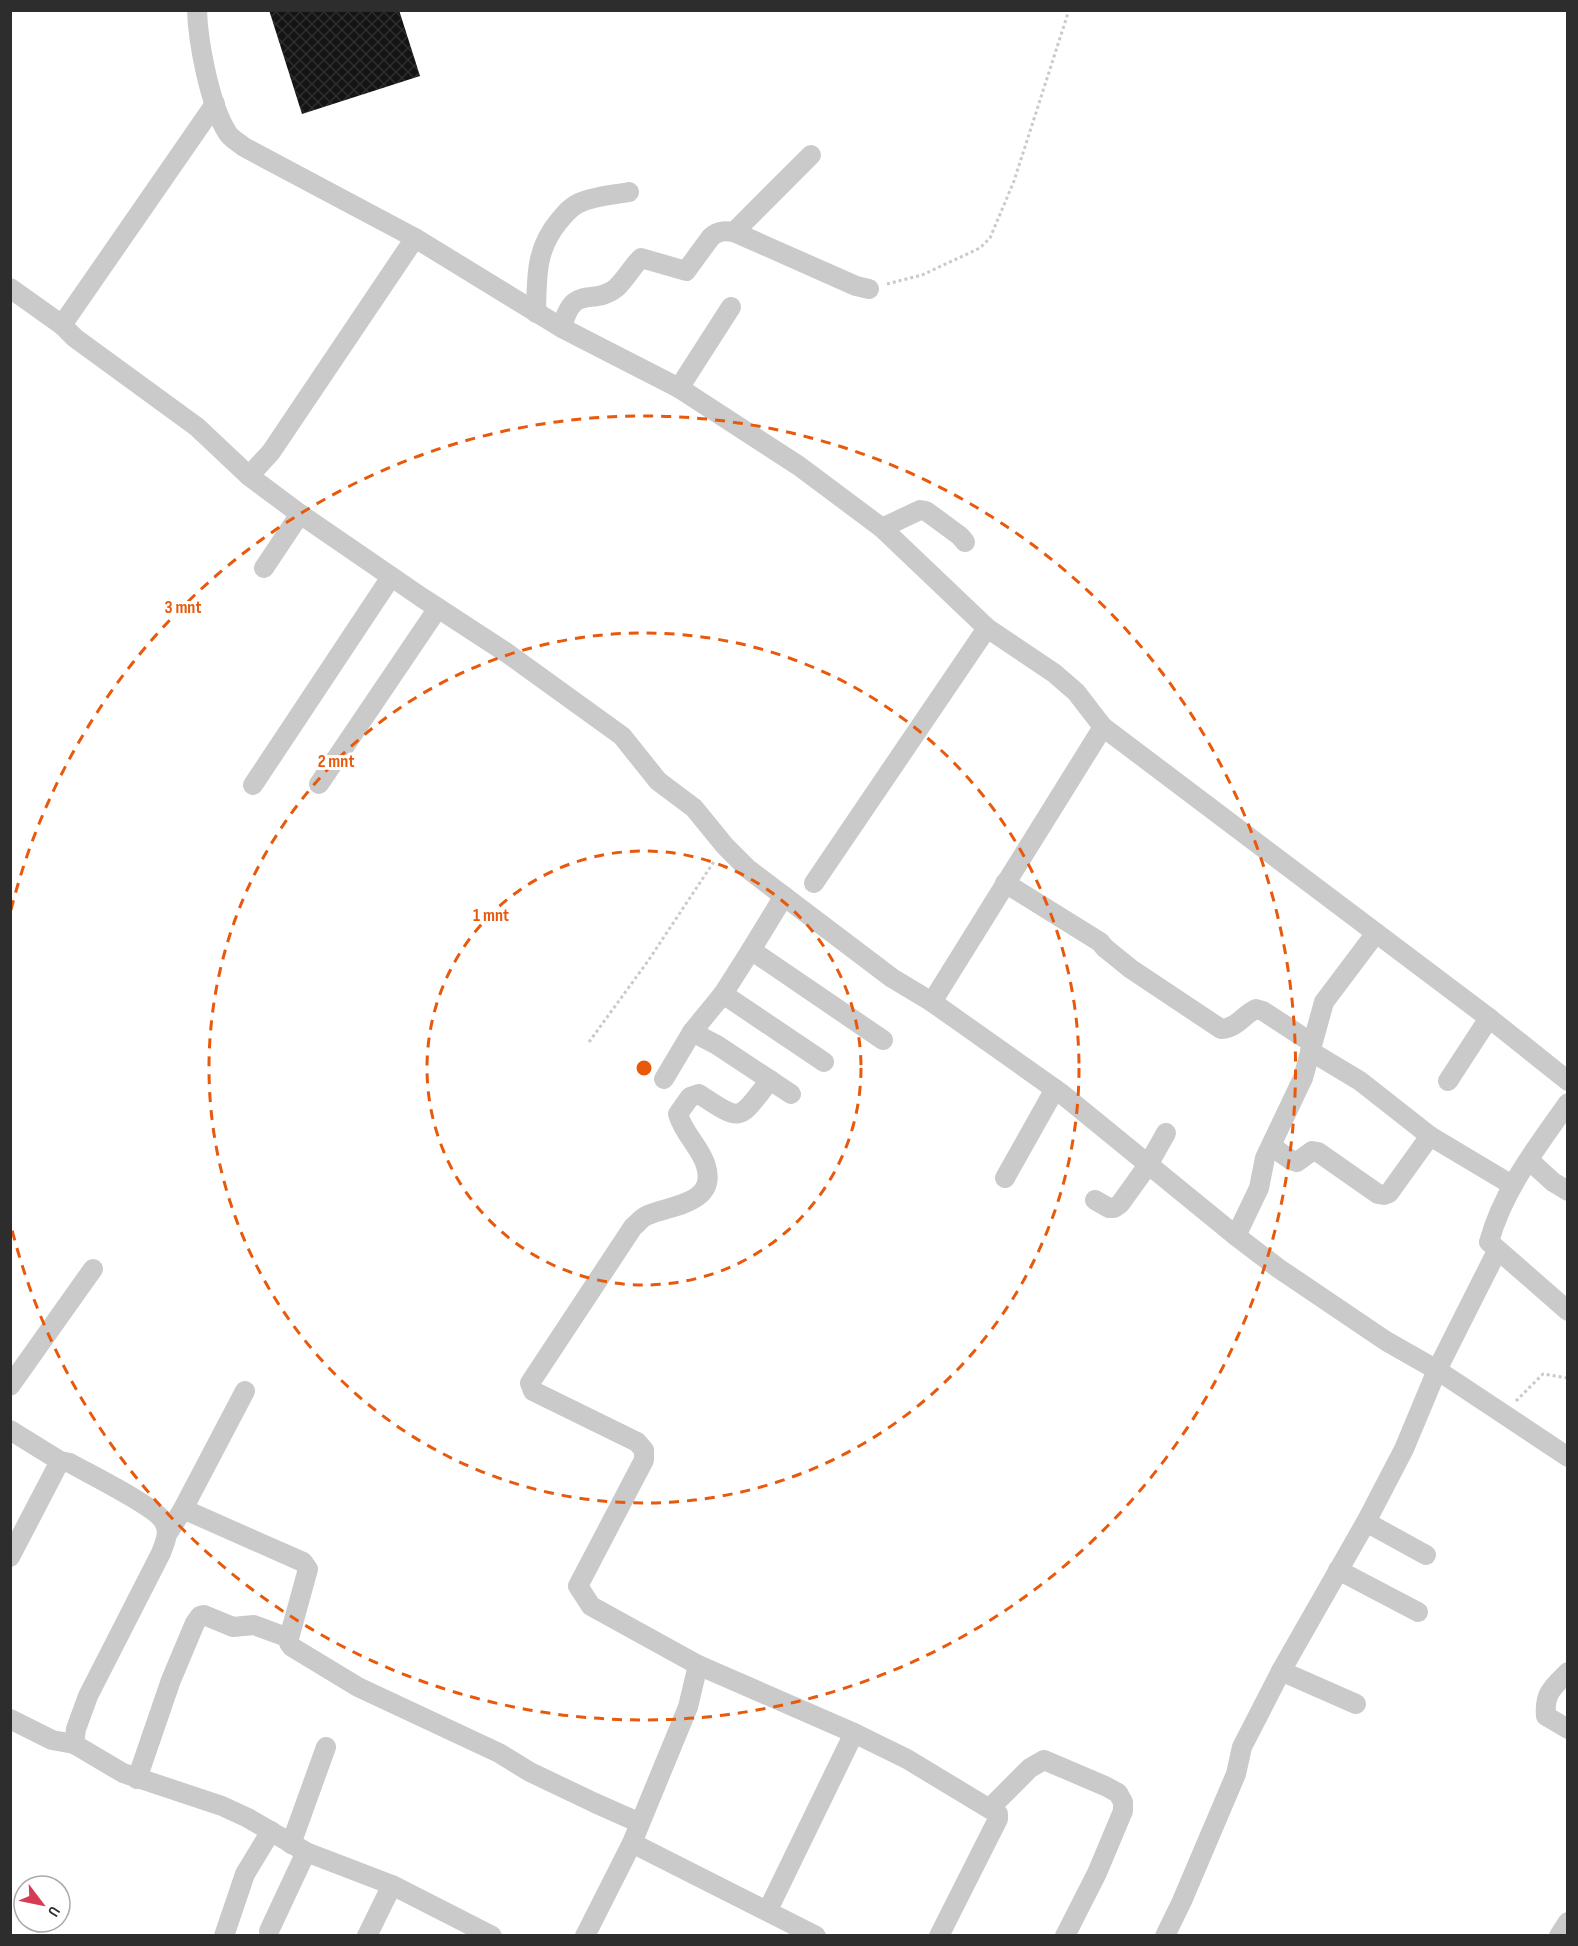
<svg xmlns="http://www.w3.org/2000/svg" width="1578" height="1946" font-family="'Sofia Sans Condensed',sans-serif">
  <defs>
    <pattern id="building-cross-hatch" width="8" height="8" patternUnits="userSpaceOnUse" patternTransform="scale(1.5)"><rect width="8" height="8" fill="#141414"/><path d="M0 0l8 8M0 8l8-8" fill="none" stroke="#2e2e2e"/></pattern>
  </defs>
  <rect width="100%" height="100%" fill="#fff"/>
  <polygon fill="url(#building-cross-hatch)" points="269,10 399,10 420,76 302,114"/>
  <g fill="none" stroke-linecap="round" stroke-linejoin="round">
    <g stroke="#cacaca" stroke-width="3" stroke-dasharray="3 3" stroke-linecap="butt">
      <polyline points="887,284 922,275 980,248 990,238 1014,181 1069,10"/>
      <polyline points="589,1042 648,961 715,860"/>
      <polyline points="1516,1401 1543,1374 1568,1378"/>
    </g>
    <g stroke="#cacaca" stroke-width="20">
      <path d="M197 10C198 43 210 105 227 132 230 138 238 142 244 147L415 238 562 328 679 388 799 466 882 528 987 628 1054 673 1076 692 1103 727 1489 1018 1568 1081"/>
      <polyline points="734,232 811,155"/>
      <polyline points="10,288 62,325 215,104"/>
      <path d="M536 313C537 277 535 250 559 221 565 214 570 207 579 203 594 196 613 195 629 192"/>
      <polyline points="62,325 75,338 197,427 249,476 271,452 415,238"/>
      <path d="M562 328C573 282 592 307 616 288 625 280 632 267 641 258L686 271 711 237C719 230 725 231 734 232L856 286 869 289"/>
      <polyline points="679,388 731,307"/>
      <polyline points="249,476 300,514 421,597 507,653 622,736 658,781 694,808 725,846 748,869 892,978 932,1002 1062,1094 1236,1236 1278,1268 1386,1341 1437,1370 1568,1457"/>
      <polyline points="882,528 920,510 926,511 960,536 965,542"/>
      <polyline points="264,568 300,514"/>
      <polyline points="319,784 438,608"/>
      <polyline points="253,785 391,577"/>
      <polyline points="814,883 987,628"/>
      <path d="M1005 883 1100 942 1105 948 1131 969 1221 1029C1237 1028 1243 1015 1256 1009L1263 1011 1312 1043"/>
      <polyline points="784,896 751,950 883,1040"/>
      <polyline points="751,950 723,994 824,1062"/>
      <polyline points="932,1002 1103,727"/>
      <polyline points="692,1032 717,1045 791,1094"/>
      <polyline points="1310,1051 1360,1081 1430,1136"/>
      <polyline points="664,1079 692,1032 723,994"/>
      <polyline points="1448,1081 1489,1018"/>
      <path d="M1568 1103C1537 1147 1503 1190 1489 1242L1568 1311"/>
      <polyline points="1271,1146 1291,1160 1297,1162 1312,1151 1318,1152 1378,1194 1384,1195 1389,1193 1430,1136 1512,1185"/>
      <polyline points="1529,1160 1553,1182 1568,1191"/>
      <polyline points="1005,1178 1055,1089"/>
      <polyline points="1095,1200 1109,1208 1114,1208 1120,1204 1148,1165 1166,1133"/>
      <polyline points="1236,1236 1259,1188 1265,1158 1303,1078 1324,1002 1376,933"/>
      <polyline points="10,1386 93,1269"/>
      <path d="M10 1430 60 1461 70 1463C87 1473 157 1507 164 1522 170 1533 165 1542 161 1553L88 1696 76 1729 74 1744 123 1773 222 1806 248 1818 306 1852 392 1885 492 1936"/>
      <polyline points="183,1509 245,1391"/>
      <polyline points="1366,1522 1426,1555"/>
      <polyline points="168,1533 183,1509 303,1562 308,1569 289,1638 289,1643 292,1647 358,1687 499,1753 530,1772 595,1803 640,1823"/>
      <polyline points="10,1557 60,1461"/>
      <polyline points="1338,1570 1418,1612"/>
      <polyline points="698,1665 854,1733"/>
      <polyline points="1281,1671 1356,1704"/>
      <path d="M1568 1672C1553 1687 1544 1693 1546 1716L1568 1729"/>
      <polyline points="10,1719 52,1740 74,1744"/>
      <polyline points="137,1779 171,1680 195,1623 200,1616 204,1615 233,1627 254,1625 289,1638"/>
      <polyline points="990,1808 1030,1768 1044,1760 1105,1786 1118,1793 1123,1802 1123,1811 1097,1873 1065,1936"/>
      <polyline points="632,1843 816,1936"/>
      <polyline points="291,1844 326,1747"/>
      <polyline points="768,1910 854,1733 907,1759 998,1814 998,1819 939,1936"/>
      <polyline points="269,1931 306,1852"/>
      <polyline points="224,1936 245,1874 271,1831"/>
      <polyline points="367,1936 392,1885"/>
      <path d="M585 1936 632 1843 688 1707 698 1665 591 1606 578 1586 644 1460V1450L637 1442 533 1391 530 1383 633 1227C638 1223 642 1217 648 1215 671 1205 717 1204 706 1166 701 1148 683 1133 678 1114L690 1097 699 1094C743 1123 738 1121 770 1080"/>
      <polyline points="1165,1936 1182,1901 1236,1774 1242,1747 1281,1671 1366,1522 1404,1449 1437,1370 1497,1251"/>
      <polyline points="1559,1936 1568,1922"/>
    </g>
  </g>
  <g fill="none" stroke="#e8590c" stroke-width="3" stroke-dasharray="10 8">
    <circle cx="644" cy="1068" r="217"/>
    <circle cx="644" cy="1068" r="435"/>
    <path d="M11 910A652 652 0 1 1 11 1226"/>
  </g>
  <circle cx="644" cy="1068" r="9" fill="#e8590c" stroke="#fff" stroke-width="3"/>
  <g font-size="18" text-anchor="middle" font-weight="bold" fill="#e8590c" stroke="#fff" stroke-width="6" stroke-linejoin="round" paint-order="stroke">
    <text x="183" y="613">3 mnt</text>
    <text x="336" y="767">2 mnt</text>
    <text x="491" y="921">1 mnt</text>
  </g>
  <rect width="1578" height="1946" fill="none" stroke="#2d2d2d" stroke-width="24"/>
  <g transform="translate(42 1904) rotate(122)"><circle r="28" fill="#ffffff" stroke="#ababab" stroke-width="1.5"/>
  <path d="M0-4.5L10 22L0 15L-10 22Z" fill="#d73c57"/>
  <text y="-9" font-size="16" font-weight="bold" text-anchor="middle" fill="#2d2d2d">U</text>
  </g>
</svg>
